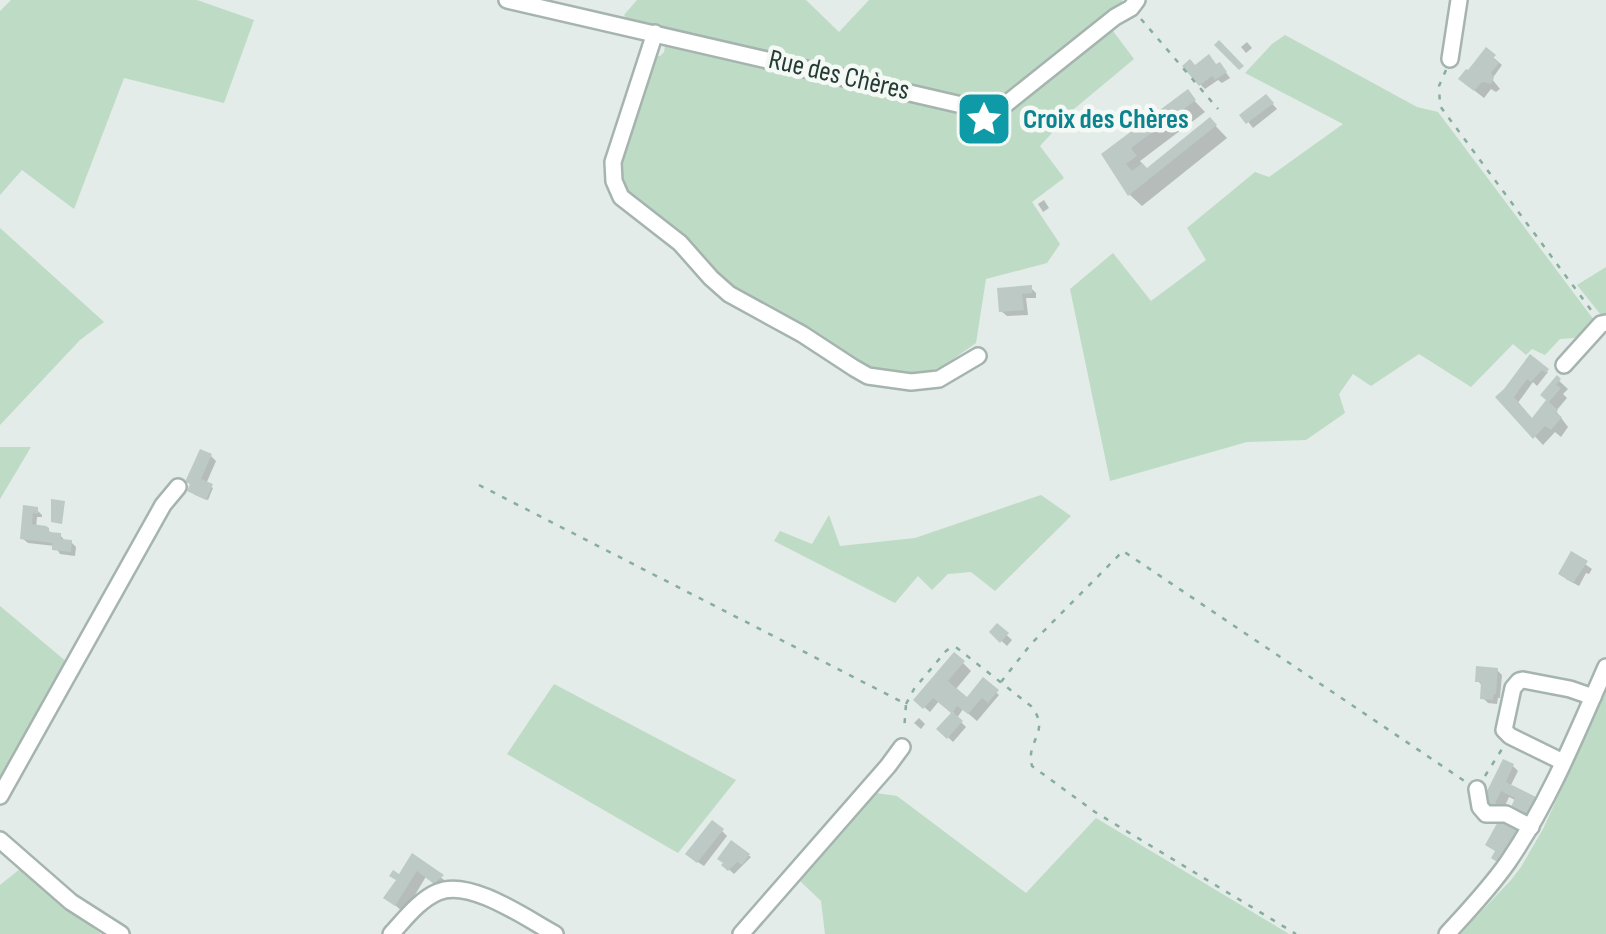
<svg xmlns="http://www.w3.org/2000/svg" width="1606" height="934" font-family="'Sofia Sans Condensed',sans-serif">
  <rect width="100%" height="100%" fill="#e3ece8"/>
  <g fill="#bedbc5">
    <polygon points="11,0 197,0 254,20 224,103 124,78 74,209 22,170 0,195 0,11"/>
    <polygon points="637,0 806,0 839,32 869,0 1123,0 1117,9 1003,100 974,99 627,19 624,15"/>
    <polygon points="1110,27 1134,59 1074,109 1040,146 1064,178 1032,202 1060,244 1047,263 986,279 976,343 942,367 917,375 885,372 861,366 740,297 622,191 619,154 653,55 660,56 664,52 666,41 979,116"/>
    <polygon points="1285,35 1417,107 1438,112 1594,320 1575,338 1560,339 1545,355 1532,349 1526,355 1513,344 1471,387 1419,354 1371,386 1353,374 1339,394 1345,413 1306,440 1247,442 1110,481 1070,289 1113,253 1151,301 1206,260 1187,228 1255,172 1269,177 1343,124 1245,73 1272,44"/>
    <polygon points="0,228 104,322 80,340 0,425"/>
    <polygon points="1606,267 1606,315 1601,315 1577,285"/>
    <polygon points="0,447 31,447 0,499"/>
    <polygon points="1041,495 1071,516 995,591 971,572 948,574 932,590 918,576 895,603 774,541 780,531 812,544 829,515 840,546 915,538"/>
    <polygon points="0,606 68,663 0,780"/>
    <polygon points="554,684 736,780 678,853 507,754"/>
    <polygon points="1606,692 1606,934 1460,934 1511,880 1521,867 1543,829"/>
    <polygon points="876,793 897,796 1026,893 1096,818 1289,934 825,934 821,901 800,881"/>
    <polygon points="20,869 101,934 0,934 0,885"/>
  </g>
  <g fill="#0003">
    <polygon points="1247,42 1252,48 1246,53 1241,47"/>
    <polygon points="1486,51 1502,65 1492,79 1500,89 1496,92 1491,89 1484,98 1470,87"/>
    <polygon points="1217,66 1224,70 1230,78 1222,83 1218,80 1205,89 1200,84 1195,68"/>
    <polygon points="1187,93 1205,112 1140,161 1148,170 1210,120 1227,138 1142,206 1130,195 1105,155"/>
    <polygon points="1266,97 1277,109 1253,128 1243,115"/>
    <polygon points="1044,200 1049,208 1043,212 1038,204"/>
    <polygon points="1031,288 1036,293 1036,298 1026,298 1028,315 1007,316 1001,311 1000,291"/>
    <polygon points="1531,357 1548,372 1537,386 1533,382 1517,404 1533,422 1549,401 1557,379 1568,389 1563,394 1567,398 1556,411 1568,427 1561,437 1555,432 1543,445 1498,397"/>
    <polygon points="211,456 216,461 206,484 213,488 208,500 195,495 190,490"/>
    <polygon points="26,508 37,510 42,515 42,517 37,517 36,528 48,530 53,534 60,535 66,542 71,542 76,547 75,556 60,554 55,546 28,543 22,538"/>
    <polygon points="1572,555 1592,569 1589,574 1586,573 1579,586 1566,579"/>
    <polygon points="997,626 1012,640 1007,646 992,632"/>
    <polygon points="963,663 971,671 955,690 967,700 983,681 999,695 977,721 963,709 957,718 966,727 953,742 940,729 954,713 939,701 930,712 916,700"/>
    <polygon points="1497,670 1502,675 1500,698 1498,698 1497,704 1488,703 1483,698 1483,687 1478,681"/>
    <polygon points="919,718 925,724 921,729 914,723"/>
    <polygon points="1513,766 1518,771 1510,787 1534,799 1543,807 1535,821 1523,815 1514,806 1517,801 1509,797 1503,810 1487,797"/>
    <polygon points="722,831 727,836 704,866 693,859"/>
    <polygon points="731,844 751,857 734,874 724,865"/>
    <polygon points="413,857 447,882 440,887 427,875 404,913 387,898"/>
  </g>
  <g fill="#bcc9c4">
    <polygon points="1219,40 1244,66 1239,70 1214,45"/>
    <polygon points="1486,47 1496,55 1493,58 1499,63 1491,73 1494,78 1491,84 1482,82 1474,91 1458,79 1466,69 1468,70"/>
    <polygon points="1209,54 1216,64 1220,62 1227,72 1215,80 1212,76 1199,86 1182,66 1190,59 1195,65"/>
    <polygon points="1188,89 1196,100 1131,148 1137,156 1126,164 1132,171 1142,163 1147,168 1210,117 1217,125 1128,196 1101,154"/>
    <polygon points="1266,94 1274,103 1246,124 1239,115"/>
    <polygon points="1032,285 1032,293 1022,294 1024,310 999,312 997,288"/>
    <polygon points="1530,354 1549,369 1546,373 1542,370 1531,382 1527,379 1514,397 1532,418 1546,400 1540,395 1557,375 1561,379 1556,385 1561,388 1549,402 1558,410 1556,413 1562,417 1551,430 1545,426 1533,439 1495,397 1504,389"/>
    <polygon points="200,449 212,454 201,479 213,484 206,500 187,491 190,484 185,482"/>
    <polygon points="51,499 65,501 62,524 51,522"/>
    <polygon points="23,505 38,507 38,514 33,513 32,524 46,526 49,528 49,532 61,533 61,539 72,540 71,552 52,550 52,543 20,539"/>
    <polygon points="1571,551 1588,561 1573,583 1558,574"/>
    <polygon points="997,623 1009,633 1000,643 989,632"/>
    <polygon points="954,652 965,661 948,681 967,697 983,677 999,690 988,703 982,698 968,714 957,706 953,712 963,721 947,739 936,729 951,713 933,698 923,709 913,700"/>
    <polygon points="1476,666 1498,668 1496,694 1494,694 1493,700 1480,699 1481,682 1475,682"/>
    <polygon points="1503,759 1514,764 1506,782 1536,797 1526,815 1511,807 1515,798 1501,791 1494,806 1486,803 1488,800 1484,797"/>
    <polygon points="1500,818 1518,829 1499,863 1491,858 1495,851 1485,845"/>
    <polygon points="712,820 724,829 697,863 685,854"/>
    <polygon points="731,840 750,854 742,865 737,862 728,871 721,865 723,863 717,859"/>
    <polygon points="412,853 444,875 434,884 417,871 395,906 383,898 396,880 389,876 393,870 399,874"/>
  </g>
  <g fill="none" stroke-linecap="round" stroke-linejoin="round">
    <g stroke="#a6b4af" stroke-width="20">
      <g id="minor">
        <polyline points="507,0 979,109 995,108 1006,104 1115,17 1131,8 1137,0"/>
        <polyline points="655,33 613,162 614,181 621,197 680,243 711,278 729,294 802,334 854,368 868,376 911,382 939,379 978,356"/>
        <polyline points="1450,59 1459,0"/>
        <polyline points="1564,365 1601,324 1606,323"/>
        <polyline points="1563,762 1510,736 1504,730 1513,688 1519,681 1523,680 1570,689 1593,697"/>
        <polyline points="1477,789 1480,807 1486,814 1506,814 1531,827"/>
        <polyline points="0,796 163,505 178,487"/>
        <polyline points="0,840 71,902 121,934"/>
        <path d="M391 934C405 919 419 900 438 892 470 878 527 919 555 934"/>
        <polyline points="741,934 888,766 902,747"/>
        <path d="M1447 934C1468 911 1490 888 1508 862 1549 802 1577 733 1606 667"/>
      </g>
    </g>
    <g stroke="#87ad9f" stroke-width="2.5" stroke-dasharray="5 8" stroke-linecap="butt">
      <polyline points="1141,19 1218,109"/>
      <polyline points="1446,70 1439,86 1440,106 1594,314"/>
      <polyline points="479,485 906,704 904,731"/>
      <polyline points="1001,682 1031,644 1123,551 1466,782"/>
      <path d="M906 704 914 689 946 651 951 647 957 648 1031 706C1052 732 1025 740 1032 766L1095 812 1296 934"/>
      <polyline points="1485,776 1502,749"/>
    </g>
    <use href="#minor" stroke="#fff" stroke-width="15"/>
  </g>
  <defs>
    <g id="sight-square" transform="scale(2.875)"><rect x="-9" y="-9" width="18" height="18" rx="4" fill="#0f9aa8" stroke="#f4f9f6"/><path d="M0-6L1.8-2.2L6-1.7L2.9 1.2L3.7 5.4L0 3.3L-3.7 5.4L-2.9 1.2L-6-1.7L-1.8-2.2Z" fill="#fff"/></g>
  </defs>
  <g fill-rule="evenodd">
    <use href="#sight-square" x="984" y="119"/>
  </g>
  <g text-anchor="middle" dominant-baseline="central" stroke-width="9" stroke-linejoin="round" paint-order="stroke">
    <g font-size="28" fill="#253c35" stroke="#f4f9f6">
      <text transform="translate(839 75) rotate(13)">Rue des Chères</text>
    </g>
    <g font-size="28" font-weight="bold" fill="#0d838f" stroke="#f4f9f6" text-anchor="start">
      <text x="1023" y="119">Croix des Chères</text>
    </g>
  </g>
</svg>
